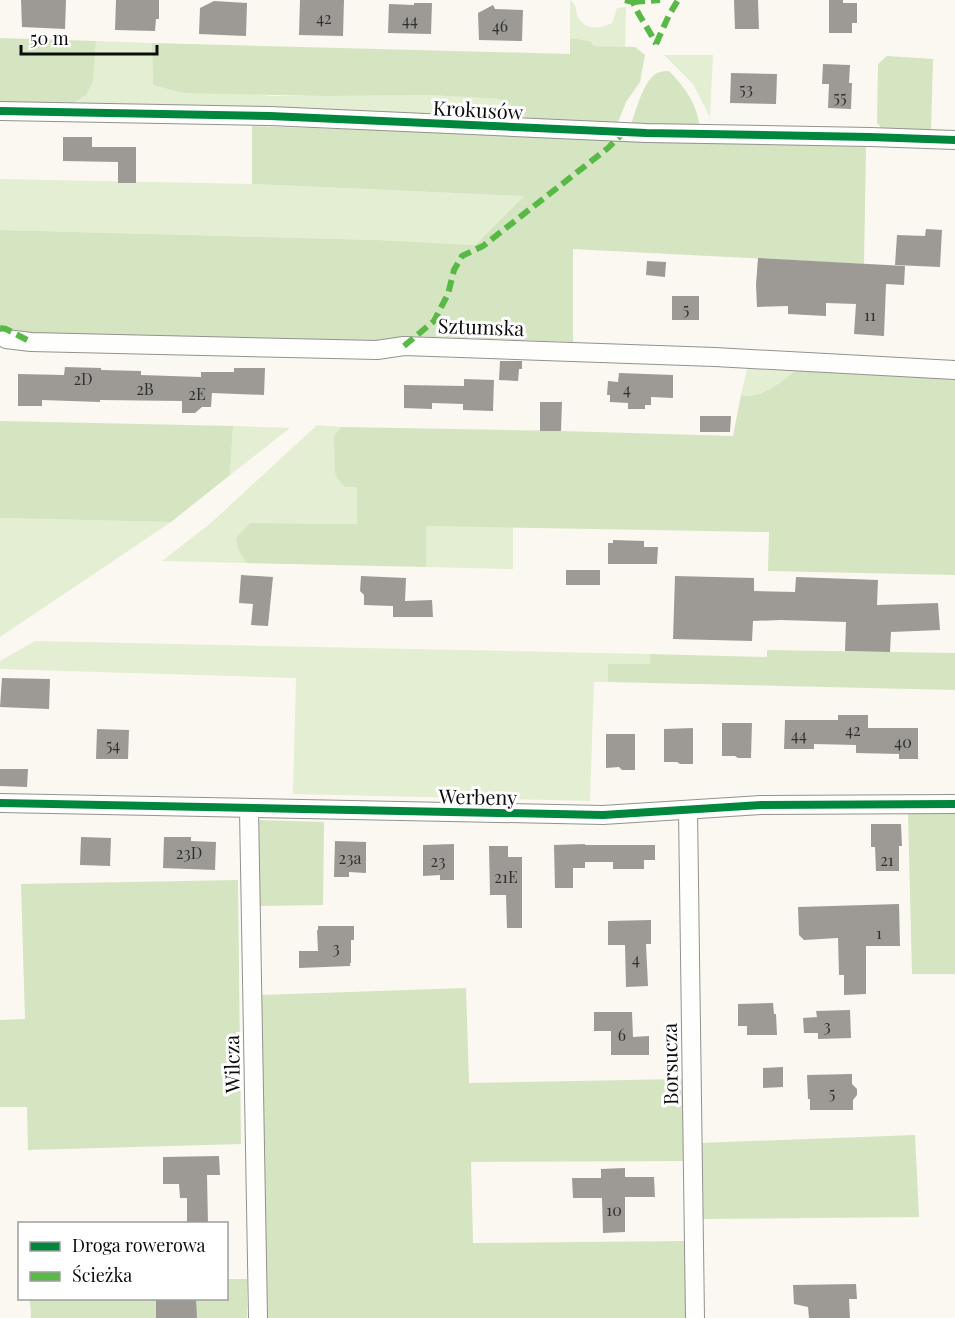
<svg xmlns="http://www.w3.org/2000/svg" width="955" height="1318" font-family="'Playfair Display',serif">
  <rect width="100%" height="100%" fill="#faf8f0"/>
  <g fill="#e4eed2">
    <path d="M570 0C577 5 575 9 578 17 585 31 601 29 612 23L617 8 626 7 625 47 594 46 590 41 570 38Z"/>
    <polygon points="96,41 152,43 153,85 273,96 429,95 499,99 523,111 528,122 67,107 86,95 93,82"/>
    <polygon points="664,55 713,55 710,117 693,84"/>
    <polygon points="0,179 252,184 524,196 475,245 378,240 0,230"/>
    <path d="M747 369 795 371C780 383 761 399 741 395Z"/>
    <polygon points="317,425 341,427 334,436 357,487 357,524 250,523 238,549 246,563 162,561 212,522"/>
    <polygon points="233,426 290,428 230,475"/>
    <polygon points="0,518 171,522 0,637"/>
    <polygon points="426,526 513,527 513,569 426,567"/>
    <polygon points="35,641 649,654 650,664 609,665 608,682 594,682 590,801 293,794 296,678 0,669 0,661"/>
  </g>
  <g fill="#d5e4c1">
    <polygon points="0,38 96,41 93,82 86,95 67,107 0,105"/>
    <polygon points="570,38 590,41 594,46 635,47 645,55 640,82 626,102 617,125 528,122 523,111 499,99 429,95 323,96 184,93 153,85 152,43 570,54"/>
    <polygon points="887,56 933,59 931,130 913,132 885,132 877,123 878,64"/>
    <path d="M669 71C686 89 696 102 700 127L631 125C636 111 644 76 660 72 663 71 666 71 669 71Z"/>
    <polygon points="252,126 866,147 864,264 573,249 573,342 403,336 372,344 0,338 0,230 378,240 475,245 524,196 252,184"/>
    <path d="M795 371 955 379V575L768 571 769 532 426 526V567L246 563 238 549 236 538 250 523 357 524V487H345L337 478 335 472 334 436 341 427 561 431 733 436 741 395C761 399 780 383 795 371Z"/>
    <polygon points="0,421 233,426 230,475 171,522 0,518"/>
    <polygon points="767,650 955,653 955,690 608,682 608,664 650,664 649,654 767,657"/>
    <polygon points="955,812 955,974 912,974 908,813"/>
    <polygon points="255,820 324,822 323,905 258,906"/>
    <polygon points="238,880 241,1144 28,1150 27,1107 0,1107 0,1020 25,1019 21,884"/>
    <polygon points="466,988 469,1083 682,1079 687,1161 471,1162 473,1243 685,1241 685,1318 267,1318 261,995"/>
    <polygon points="915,1135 919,1217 701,1219 700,1143"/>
    <polygon points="227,1279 247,1279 247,1318 31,1318 30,1299 226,1298"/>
  </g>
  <g fill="#9d9a96">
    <polygon points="21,0 66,0 65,29 22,27"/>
    <polygon points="116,0 159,0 159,19 156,19 155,31 115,30"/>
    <polygon points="300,0 344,0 343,36 299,35"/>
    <polygon points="734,0 758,0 759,29 735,29"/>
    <polygon points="829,0 843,0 843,3 857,3 857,23 852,23 852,33 829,33"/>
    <polygon points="214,1 247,3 246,36 199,34 200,8"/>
    <polygon points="414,3 432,3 431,34 388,33 389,4 414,5"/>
    <polygon points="493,5 495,9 523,10 522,41 479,40 478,13"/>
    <polygon points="823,64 850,65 849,83 852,83 851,109 828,108 829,84 822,84"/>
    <polygon points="731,73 777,74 776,104 730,103"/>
    <polygon points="63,137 92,137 92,147 136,147 136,183 118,183 118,162 63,161"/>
    <polygon points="926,229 942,230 940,267 895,265 897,235 925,236"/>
    <polygon points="758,258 905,266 904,285 886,284 884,336 854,334 856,304 826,303 826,316 788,314 788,306 757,307 756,285"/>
    <polygon points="647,261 666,262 665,277 646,275"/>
    <rect x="672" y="296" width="27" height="24"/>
    <polygon points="500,361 522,361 522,369 519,369 518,381 499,380"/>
    <polygon points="65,367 101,368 101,370 141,371 141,375 201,377 201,372 234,372 234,368 265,368 264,395 212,393 211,407 202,407 195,413 182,413 182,401 100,400 100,402 42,400 42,406 18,406 18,374 64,375"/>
    <polygon points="619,373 673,375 673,398 651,397 651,405 645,405 645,409 628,409 628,403 610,402 610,395 607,395 608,381 618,382"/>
    <polygon points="464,379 494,380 493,411 463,410 463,404 432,403 432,409 404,408 404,385 464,386"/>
    <polygon points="540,402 562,402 561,431 540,431"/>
    <polygon points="700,416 731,416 730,432 700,432"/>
    <polygon points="613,540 644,541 644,547 658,547 657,564 608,564 608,543 613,543"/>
    <rect x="566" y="570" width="34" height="15"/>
    <polygon points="241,575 273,577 268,626 251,625 253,604 239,603"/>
    <polygon points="361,576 406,578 405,601 432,600 433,617 393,617 393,606 364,605 364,595 360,591"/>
    <polygon points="675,576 754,578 754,591 795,592 796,577 878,580 877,605 938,603 940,630 891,632 890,652 845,651 846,622 781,620 753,621 752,641 673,639"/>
    <polygon points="2,678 50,679 49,709 0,707"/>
    <polygon points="838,715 868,715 868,728 918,728 918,759 899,759 899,754 856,753 856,745 814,744 814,749 784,749 785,720 838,720"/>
    <polygon points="722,723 752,723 751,758 738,758 735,756 722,756"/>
    <polygon points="693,728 693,764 680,764 677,762 664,762 664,729"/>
    <polygon points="97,729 129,730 128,759 96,759"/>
    <polygon points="606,734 635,734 635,770 622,770 619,767 606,768"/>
    <polygon points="0,769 28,769 27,787 0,786"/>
    <polygon points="871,824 901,824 902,846 899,846 899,871 876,871 875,847 871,847"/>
    <polygon points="81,837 111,838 110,866 80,865"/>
    <polygon points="164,837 191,837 191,841 216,842 215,870 163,868"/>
    <polygon points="335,841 366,842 366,873 349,872 349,877 334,877"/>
    <polygon points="454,844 454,880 440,880 440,875 423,876 423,845"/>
    <polygon points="585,844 585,845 655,845 655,860 644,860 644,869 613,869 613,862 585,862 585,868 573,868 573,888 555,888 554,845"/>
    <polygon points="489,846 508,846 508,857 522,857 522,928 507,928 506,895 490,895"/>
    <polygon points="899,904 900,946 866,946 866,994 844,995 844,975 839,975 838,938 804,940 799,935 798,907"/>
    <polygon points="651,920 651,944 646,944 648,986 626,987 625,945 608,945 608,921"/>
    <polygon points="318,926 354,926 354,940 351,940 351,963 350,963 350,966 299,968 299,951 318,951 317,930 318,930"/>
    <polygon points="773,1003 774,1014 776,1014 777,1035 747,1035 747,1026 738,1026 738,1004"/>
    <polygon points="850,1010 851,1038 818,1039 818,1033 804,1033 803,1018 817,1017 816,1011"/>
    <polygon points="594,1012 632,1012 633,1037 649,1036 649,1055 611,1055 611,1031 594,1031"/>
    <polygon points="783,1067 783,1087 763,1088 763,1068"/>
    <polygon points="852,1074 852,1084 857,1089 857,1095 853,1100 853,1110 810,1110 810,1099 808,1099 807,1075"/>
    <polygon points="219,1156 220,1175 207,1175 208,1224 187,1224 187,1198 180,1198 179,1184 163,1184 163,1157"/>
    <polygon points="625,1168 625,1177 654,1177 655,1197 625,1197 625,1232 603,1233 602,1198 573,1198 572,1178 601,1178 601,1169"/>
    <polygon points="856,1284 857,1299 849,1299 850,1318 809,1318 808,1307 794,1304 793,1285"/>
    <polygon points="156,1299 196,1299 197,1318 156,1318"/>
  </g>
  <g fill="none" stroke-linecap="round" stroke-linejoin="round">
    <g stroke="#93928f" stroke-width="20">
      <g id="minor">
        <polyline points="0,111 270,116 646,133 870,137 955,140"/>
        <polyline points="6,339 31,342 377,350 404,346 715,357 955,370"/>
        <polyline points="0,803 603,815 761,805 955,804"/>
        <polyline points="249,809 258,1318"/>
        <polyline points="688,810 695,1318"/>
      </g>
    </g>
    <use href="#minor" stroke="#fefefd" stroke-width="18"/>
    <g stroke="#58b947" stroke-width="6" stroke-dasharray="12 6" stroke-linecap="butt">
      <path d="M625 0 633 2C639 17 649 29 656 44"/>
      <polyline points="633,2 660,0"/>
      <polyline points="656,44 669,15 678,0"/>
      <polyline points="0,328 6,329 31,342"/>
      <polyline points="404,346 434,321 448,294 454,270 462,256 483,246 608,148 624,132"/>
    </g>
    <g stroke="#fff" stroke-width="11">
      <g id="cycleway">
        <polyline points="0,111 270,116 646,133 870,137 955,140"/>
        <polyline points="0,803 603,815 761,805 955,804"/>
      </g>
    </g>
    <use href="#cycleway" stroke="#00873e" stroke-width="8"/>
  </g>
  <g text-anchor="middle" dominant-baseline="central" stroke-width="6" stroke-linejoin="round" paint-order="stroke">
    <g font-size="16" fill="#30302e">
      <text x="324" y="17">42</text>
      <text x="410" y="19">44</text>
      <text x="500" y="25">46</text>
      <text x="746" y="88">53</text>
      <text x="840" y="96">55</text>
      <text x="686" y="308">5</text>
      <text x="870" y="314">11</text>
      <text x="83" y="378">2D</text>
      <text x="145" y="388">2B</text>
      <text x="627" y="388">4</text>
      <text x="197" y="393">2E</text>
      <text x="853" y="729">42</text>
      <text x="799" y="734">44</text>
      <text x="903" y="741">40</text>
      <text x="113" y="744">54</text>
      <text x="189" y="852">23D</text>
      <text x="350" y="857">23a</text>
      <text x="887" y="859">21</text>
      <text x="438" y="860">23</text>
      <text x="506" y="876">21E</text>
      <text x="879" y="932">1</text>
      <text x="336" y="947">3</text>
      <text x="636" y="958">4</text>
      <text x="827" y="1025">3</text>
      <text x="622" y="1034">6</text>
      <text x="832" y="1092">5</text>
      <text x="614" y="1209">10</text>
    </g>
    <g font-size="20" fill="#0c0c0c" stroke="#fff">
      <text transform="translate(478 109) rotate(3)">Krokusów</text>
      <text transform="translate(481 326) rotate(2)">Sztumska</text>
      <text transform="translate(478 796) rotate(1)">Werbeny</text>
      <text transform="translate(231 1064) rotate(-91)">Wilcza</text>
      <text transform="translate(669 1064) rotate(-91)">Borsucza</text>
    </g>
  </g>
  <rect x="18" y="1222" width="210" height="78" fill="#ffffff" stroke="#9e9e9e" stroke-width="1.5"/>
  <rect x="30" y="1242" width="30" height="9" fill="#00873e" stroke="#9e9e9e" stroke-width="1.5"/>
  <text x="72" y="1252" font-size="18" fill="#0c0c0c">Droga rowerowa</text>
  <rect x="30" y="1272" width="30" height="9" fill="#58b947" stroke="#9e9e9e" stroke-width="1.5"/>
  <text x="72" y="1282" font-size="18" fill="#0c0c0c">Ścieżka</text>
  <path d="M21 45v9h136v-9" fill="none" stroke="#0c0c0c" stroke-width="3"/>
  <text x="30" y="45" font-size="18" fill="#0c0c0c" stroke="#ffffff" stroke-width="4.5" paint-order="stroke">50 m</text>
</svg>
